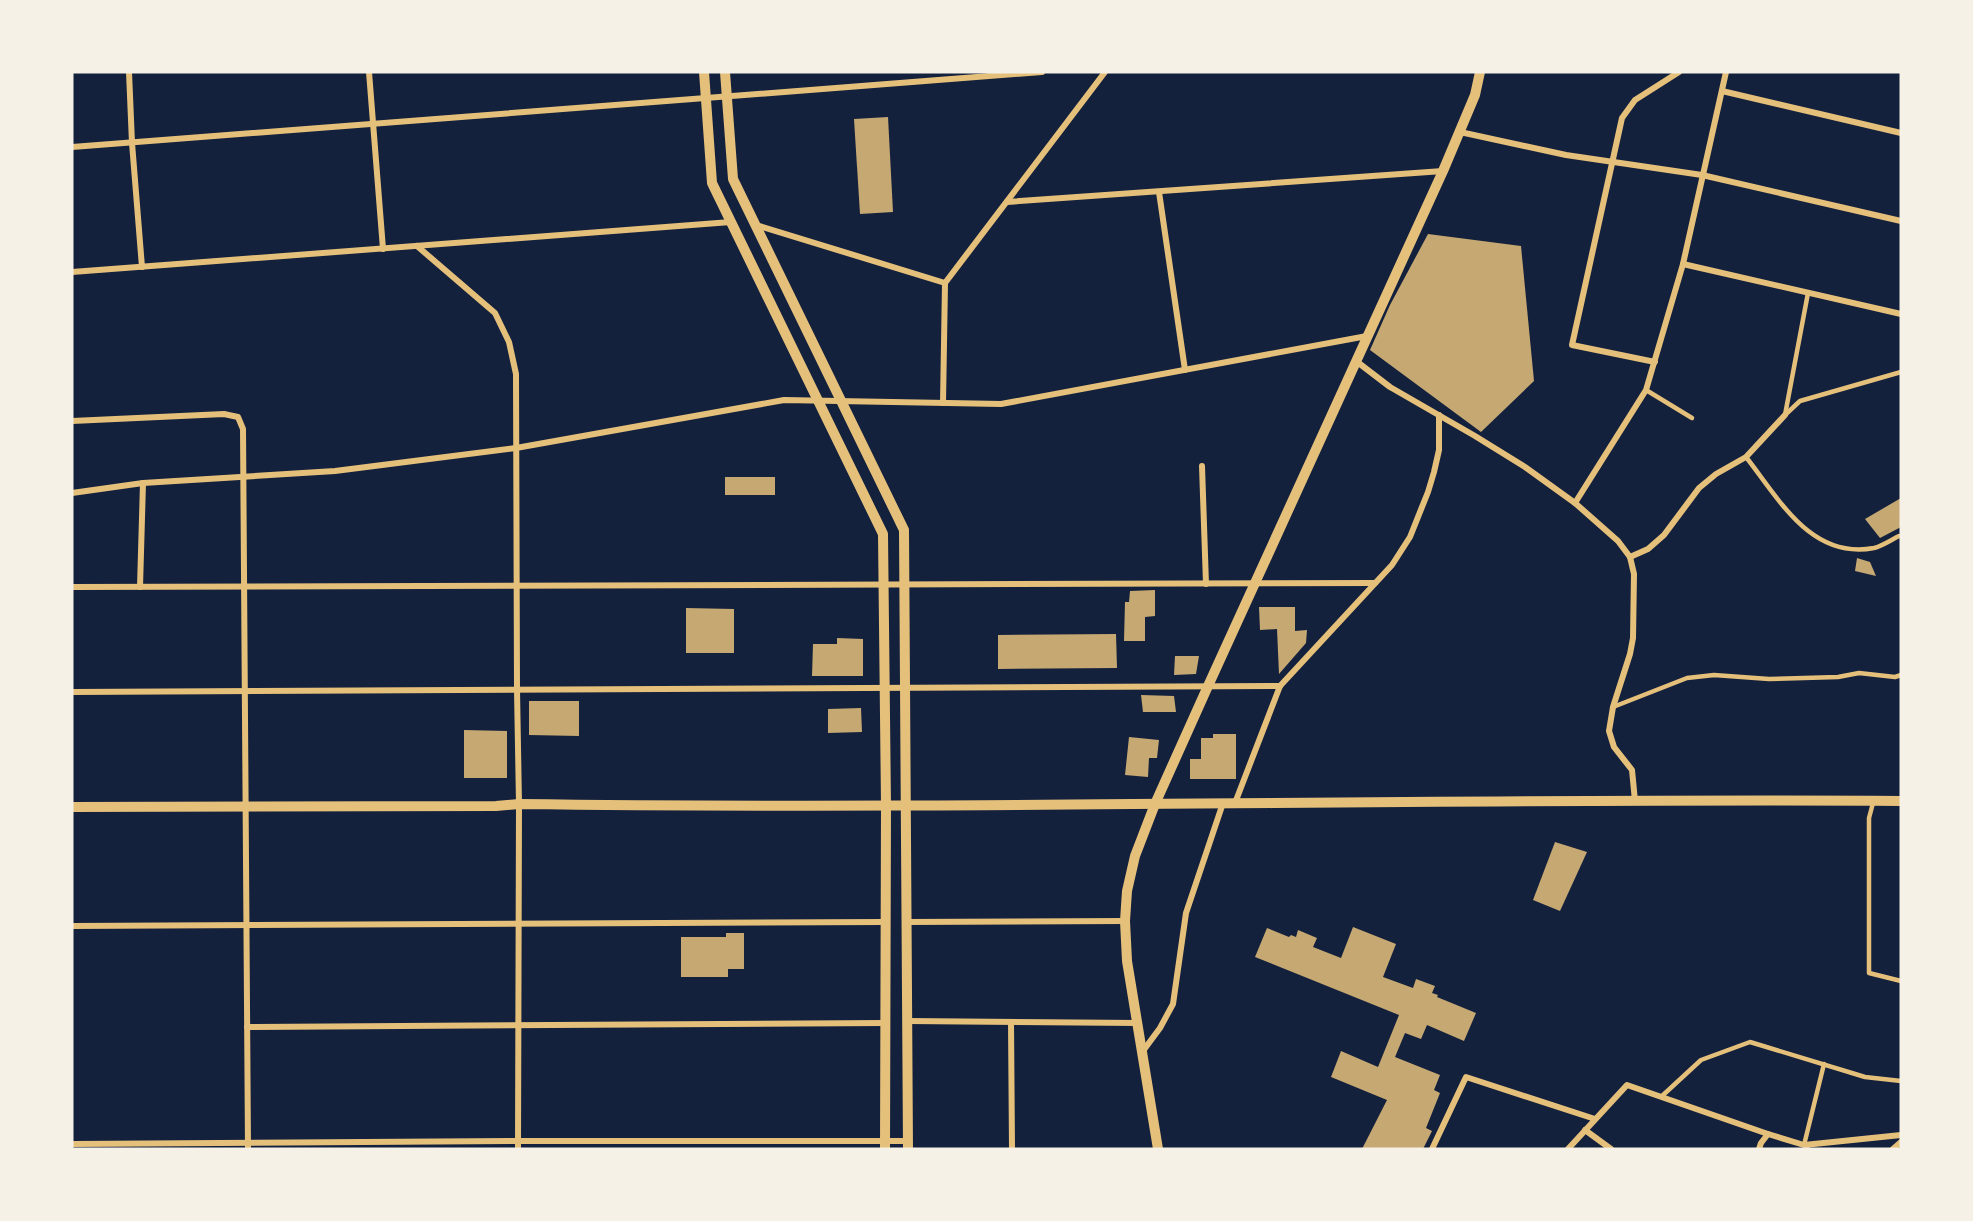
<svg xmlns="http://www.w3.org/2000/svg" width="1973" height="1221" font-family="Roboto,sans-serif">
  <rect width="100%" height="100%" fill="#14213d"/>
  <g fill="#c6a872">
    <polygon points="888,117 893,212 860,214 854,119"/>
    <polygon points="1428,234 1521,246 1534,381 1481,432 1370,350 1390,305"/>
    <rect x="725" y="477" width="50" height="18"/>
    <polygon points="1901,498 1901,527 1880,538 1865,519"/>
    <polygon points="1857,558 1870,562 1876,576 1855,571"/>
    <polygon points="1155,590 1155,616 1145,617 1145,641 1124,641 1125,602 1129,602 1130,591"/>
    <polygon points="1259,607 1295,607 1295,631 1307,630 1306,643 1279,674 1277,629 1260,630"/>
    <polygon points="686,608 734,609 734,653 686,653"/>
    <polygon points="1116,634 1117,668 998,669 998,635"/>
    <polygon points="837,638 863,639 863,676 812,676 813,644 837,644"/>
    <polygon points="1175,656 1199,656 1196,674 1174,675"/>
    <polygon points="1141,695 1174,696 1176,712 1143,712"/>
    <polygon points="529,701 579,701 579,736 529,735"/>
    <polygon points="861,708 862,732 828,733 828,709"/>
    <polygon points="464,730 507,731 507,778 464,778"/>
    <polygon points="1213,734 1236,734 1236,779 1190,779 1190,759 1201,759 1201,738 1213,738"/>
    <polygon points="1129,737 1159,740 1157,758 1149,758 1148,777 1125,775"/>
    <polygon points="1555,842 1587,852 1560,911 1533,900"/>
    <polygon points="1353,927 1396,944 1383,977 1413,988 1416,979 1435,986 1432,993 1438,995 1437,997 1476,1013 1464,1041 1427,1025 1421,1039 1405,1033 1395,1057 1440,1075 1434,1090 1440,1093 1426,1128 1432,1131 1423,1149 1362,1149 1387,1100 1331,1077 1341,1051 1378,1067 1399,1015 1255,957 1267,928 1289,937 1291,935 1296,937 1298,930 1317,938 1313,947 1341,958"/>
    <polygon points="726,933 744,933 744,969 728,969 728,977 681,977 681,937 726,937"/>
  </g>
  <g fill="none" stroke-linecap="round" stroke-linejoin="round">
    <g stroke="#e5c07b" stroke-width="4.5">
      <polyline points="1646,390 1692,418"/>
      <polyline points="1785,415 1800,401 1901,372"/>
      <polyline points="1785,415 1808,293"/>
      <path d="M1746 457C1779 499 1811 560 1874 548 1882 546 1891 540 1899 536"/>
      <polyline points="1613,707 1687,678 1714,675 1769,679 1838,677 1859,673 1895,677 1901,675"/>
      <polyline points="1873,803 1869,818 1869,973 1901,981"/>
      <polyline points="1662,1096 1701,1060 1750,1042 1865,1077 1901,1081"/>
      <polyline points="1808,1149 1804,1145 1824,1064"/>
    </g>
    <g stroke="#e5c07b" stroke-width="6">
      <polyline points="129,72 132,143 142,267"/>
      <polyline points="369,72 383,249"/>
      <polyline points="1722,91 1901,133"/>
      <polyline points="1460,132 1566,155 1702,175 1901,221"/>
      <polyline points="72,147 1042,72"/>
      <polyline points="1159,192 1185,370"/>
      <polyline points="1007,202 1443,171"/>
      <polyline points="756,225 945,283"/>
      <polyline points="417,246 495,313 509,342 516,374 517,690 519,804 518,1149"/>
      <polyline points="1683,264 1901,314"/>
      <polyline points="72,272 731,222"/>
      <polyline points="1356,361 1390,387 1475,436 1525,467 1575,503 1618,541 1630,557 1634,574 1633,638 1630,654 1613,707 1609,731 1614,747 1632,770 1635,801"/>
      <polyline points="1655,362 1572,345 1622,118 1635,100 1679,72"/>
      <polyline points="943,403 945,283 1105,72"/>
      <polyline points="72,421 224,414 238,417 243,429 248,1149"/>
      <polyline points="1202,466 1206,584"/>
      <polyline points="72,493 143,483 335,471 516,448 784,400 1001,404 1367,336"/>
      <polyline points="1575,503 1646,390 1683,264 1726,72"/>
      <polyline points="1630,557 1648,549 1664,535 1699,488 1716,474 1746,457 1785,415"/>
      <polyline points="72,587 1375,583"/>
      <polyline points="140,587 143,483"/>
      <polyline points="72,692 1280,686"/>
      <polyline points="1235,803 1280,686 1392,565 1410,537 1428,492 1434,472 1439,450 1439,415"/>
      <polyline points="907,922 1125,921"/>
      <polyline points="72,926 884,922"/>
      <polyline points="908,1021 1138,1023"/>
      <polyline points="1011,1022 1012,1149"/>
      <polyline points="247,1027 885,1023"/>
      <polyline points="1143,1051 1160,1028 1173,1004 1186,913 1223,803"/>
      <polyline points="1585,1130 1611,1149"/>
      <polyline points="72,1144 518,1141 908,1141"/>
      <polyline points="1432,1149 1466,1077 1595,1119"/>
      <polyline points="1568,1149 1627,1085 1768,1134"/>
      <polyline points="1759,1149 1761,1143 1768,1134 1804,1145 1901,1135"/>
      <polyline points="1893,1149 1901,1142"/>
    </g>
    <g stroke="#e5c07b" stroke-width="10">
      <polyline points="704,72 712,183 883,534 886,806 885,1149"/>
      <polyline points="725,72 733,179 904,530 908,1149"/>
      <path d="M72 807 496 806 519 804C980 810 1440 798 1901 801"/>
      <polyline points="1158,1149 1127,961 1125,921 1127,891 1135,856 1155,804 1208,686 1443,171 1475,95 1480,72"/>
    </g>
  </g>
  <rect width="1973" height="1221" fill="none" stroke="#f6f1e7" stroke-width="147"/>
</svg>
